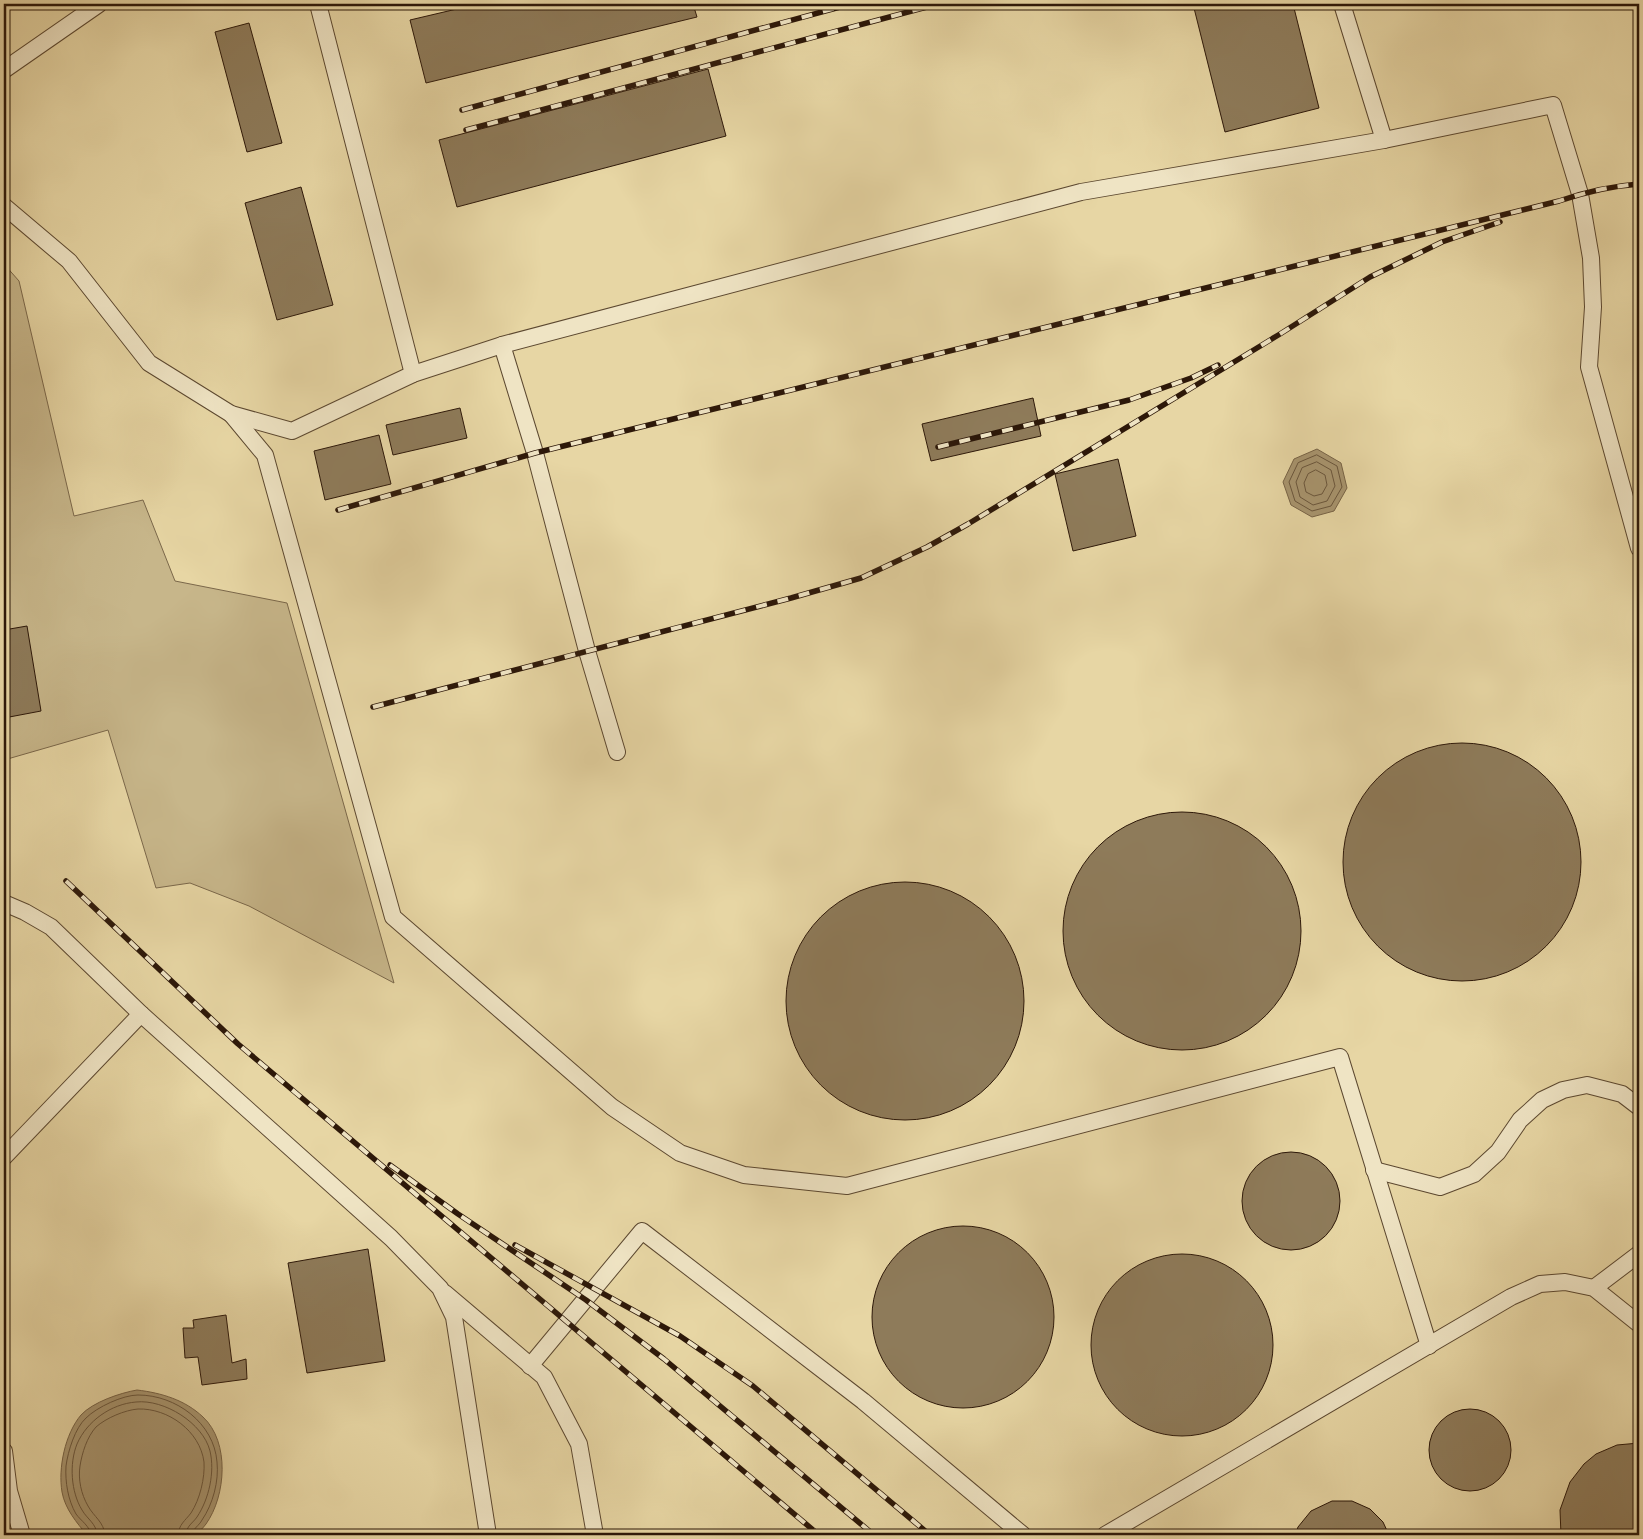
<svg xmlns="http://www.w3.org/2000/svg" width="1643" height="1539" font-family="'Old Standard TT',serif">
  <rect width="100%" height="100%" fill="#e7d6a4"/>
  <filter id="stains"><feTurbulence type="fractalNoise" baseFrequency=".004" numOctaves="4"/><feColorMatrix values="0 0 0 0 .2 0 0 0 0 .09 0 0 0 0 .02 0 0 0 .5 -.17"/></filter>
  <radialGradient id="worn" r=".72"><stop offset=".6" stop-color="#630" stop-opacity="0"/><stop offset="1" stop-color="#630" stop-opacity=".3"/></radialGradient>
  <polygon fill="#c7b68a" stroke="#7a674a" points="4,264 19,281 74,516 143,500 175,581 287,603 394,983 249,906 190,883 156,888 108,730 4,760"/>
  <g fill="#a8956f" stroke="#776346">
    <polygon points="1317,449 1341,463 1347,488 1334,511 1312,517 1291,505 1283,482 1294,459"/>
    <path d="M137 1390C162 1393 185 1400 203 1417 230 1442 226 1496 206 1524 203 1528 199 1532 195 1535H87C77 1523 65 1509 62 1492 58 1468 65 1434 81 1415 93 1402 120 1393 137 1390Z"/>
  </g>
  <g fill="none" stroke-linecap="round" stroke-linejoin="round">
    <g stroke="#6a563c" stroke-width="1">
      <polygon points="1317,455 1337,466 1342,487 1331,506 1312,511 1295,501 1289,482 1298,463"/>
      <polygon points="1317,462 1331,470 1335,486 1327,501 1313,505 1300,497 1296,482 1302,468"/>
      <polygon points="1316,470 1325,475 1327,485 1322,494 1314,496 1306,492 1304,483 1308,474"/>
      <path d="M91 1535C90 1526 81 1521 76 1514 68 1500 65 1482 66 1466 68 1451 75 1428 86 1418 97 1407 123 1395 138 1395 176 1395 214 1423 217 1462 219 1481 213 1504 202 1520 199 1526 193 1528 192 1535"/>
      <path d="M97 1535C97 1524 87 1519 82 1510 71 1492 69 1464 77 1444 87 1421 111 1404 136 1402 164 1399 203 1423 210 1451 215 1472 209 1499 197 1517 193 1523 186 1526 186 1535"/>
      <path d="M105 1535C104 1522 94 1517 88 1506 81 1494 78 1479 80 1466 82 1453 87 1437 96 1427 106 1418 125 1410 138 1409 168 1408 200 1431 204 1462 205 1478 200 1499 191 1513 185 1521 179 1524 178 1535"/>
    </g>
  </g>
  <g fill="#8e7b5a" stroke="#2d1809">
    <polygon points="478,4 693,4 697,17 426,83 410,20"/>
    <polygon points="1193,4 1293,4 1319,108 1225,132"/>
    <polygon points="249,23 282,143 247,152 215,32"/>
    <polygon points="708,69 726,136 457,207 439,140"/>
    <polygon points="301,187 333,305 277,320 245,203"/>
    <polygon points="1033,398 1041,436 931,461 922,424"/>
    <polygon points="460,408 467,438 393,455 386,425"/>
    <polygon points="379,435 391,484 325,500 314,451"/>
    <polygon points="1118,459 1136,536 1073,551 1055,474"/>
    <polygon points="27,626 41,711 4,718 4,630"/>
    <circle cx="1462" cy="862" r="119"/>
    <circle cx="1182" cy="931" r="119"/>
    <circle cx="905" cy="1001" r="119"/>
    <circle cx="1291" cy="1201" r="49"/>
    <circle cx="963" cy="1317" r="91"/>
    <polygon points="368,1249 385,1361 307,1373 288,1263"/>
    <circle cx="1182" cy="1345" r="91"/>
    <polygon points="226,1315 232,1363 246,1359 247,1379 202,1385 198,1357 185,1358 183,1328 194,1328 193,1320"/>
    <circle cx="1470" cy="1450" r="41"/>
    <polygon points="1639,1443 1639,1535 1561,1535 1560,1510 1570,1482 1584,1464 1596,1454 1617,1445"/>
    <polygon points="1332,1501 1352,1501 1370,1509 1383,1522 1389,1535 1295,1535 1298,1527 1311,1511"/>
  </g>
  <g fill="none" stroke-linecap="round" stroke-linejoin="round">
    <g stroke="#5c4830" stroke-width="18">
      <g id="service">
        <polyline points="318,4 413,374"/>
        <polyline points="1342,4 1384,140"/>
        <polyline points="4,70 99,4"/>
        <polyline points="4,206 69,261 149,363 231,414 292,431 413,374 502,345 1081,192 1384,140 1553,105 1580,194 1591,258 1593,307 1589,367 1639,548"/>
        <polyline points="502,345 535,453 587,651 617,752"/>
        <polyline points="231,414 265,455 393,917 612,1107 680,1153 744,1175 847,1186 1340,1057 1429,1346"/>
        <polyline points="4,903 25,912 51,927 141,1014 391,1238 440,1288 454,1317 488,1535"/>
        <polyline points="4,1157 141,1014"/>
        <polyline points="1374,1170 1440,1187 1474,1174 1498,1152 1520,1120 1542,1100 1563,1090 1587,1085 1622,1094 1639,1107"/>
        <polyline points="1594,1288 1639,1254"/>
        <polyline points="445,1293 544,1377 579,1444 595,1535"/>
        <polyline points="530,1366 642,1231 863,1401 1023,1535"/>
        <polyline points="4,1451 9,1491 22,1535"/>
        <polyline points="1105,1535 1511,1297 1540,1284 1565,1282 1594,1288 1639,1324"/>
      </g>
    </g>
    <use href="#service" stroke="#efe4c4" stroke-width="16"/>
    <g stroke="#2d1809" stroke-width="5.5">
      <g id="rail">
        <polyline points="462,110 851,4"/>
        <polyline points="466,130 938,4"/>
        <polyline points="938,447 1129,400 1191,378 1218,365"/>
        <path d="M338 510 535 453 1559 201C1585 192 1612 186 1639 184"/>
        <polyline points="373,707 791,598 861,578 927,547 968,524 1280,334 1370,277 1442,242 1500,222"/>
        <polyline points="66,881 238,1044 819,1535"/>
        <polyline points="390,1165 458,1214 586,1300 664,1359 874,1535"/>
        <polyline points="515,1245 680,1336 753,1386 930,1535"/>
      </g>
    </g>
    <use href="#rail" stroke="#efe4c4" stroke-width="4" stroke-dasharray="11" stroke-linecap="butt"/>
  </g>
  <rect width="1643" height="1539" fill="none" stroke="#e7d6a4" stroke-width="20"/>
  <rect x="5" y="5" width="1633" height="1529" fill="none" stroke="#2d1809" stroke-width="2.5"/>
  <rect x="10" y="10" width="1623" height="1519" fill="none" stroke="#2d1809"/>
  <rect width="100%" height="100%" filter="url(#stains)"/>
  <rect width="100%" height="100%" fill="url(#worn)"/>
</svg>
